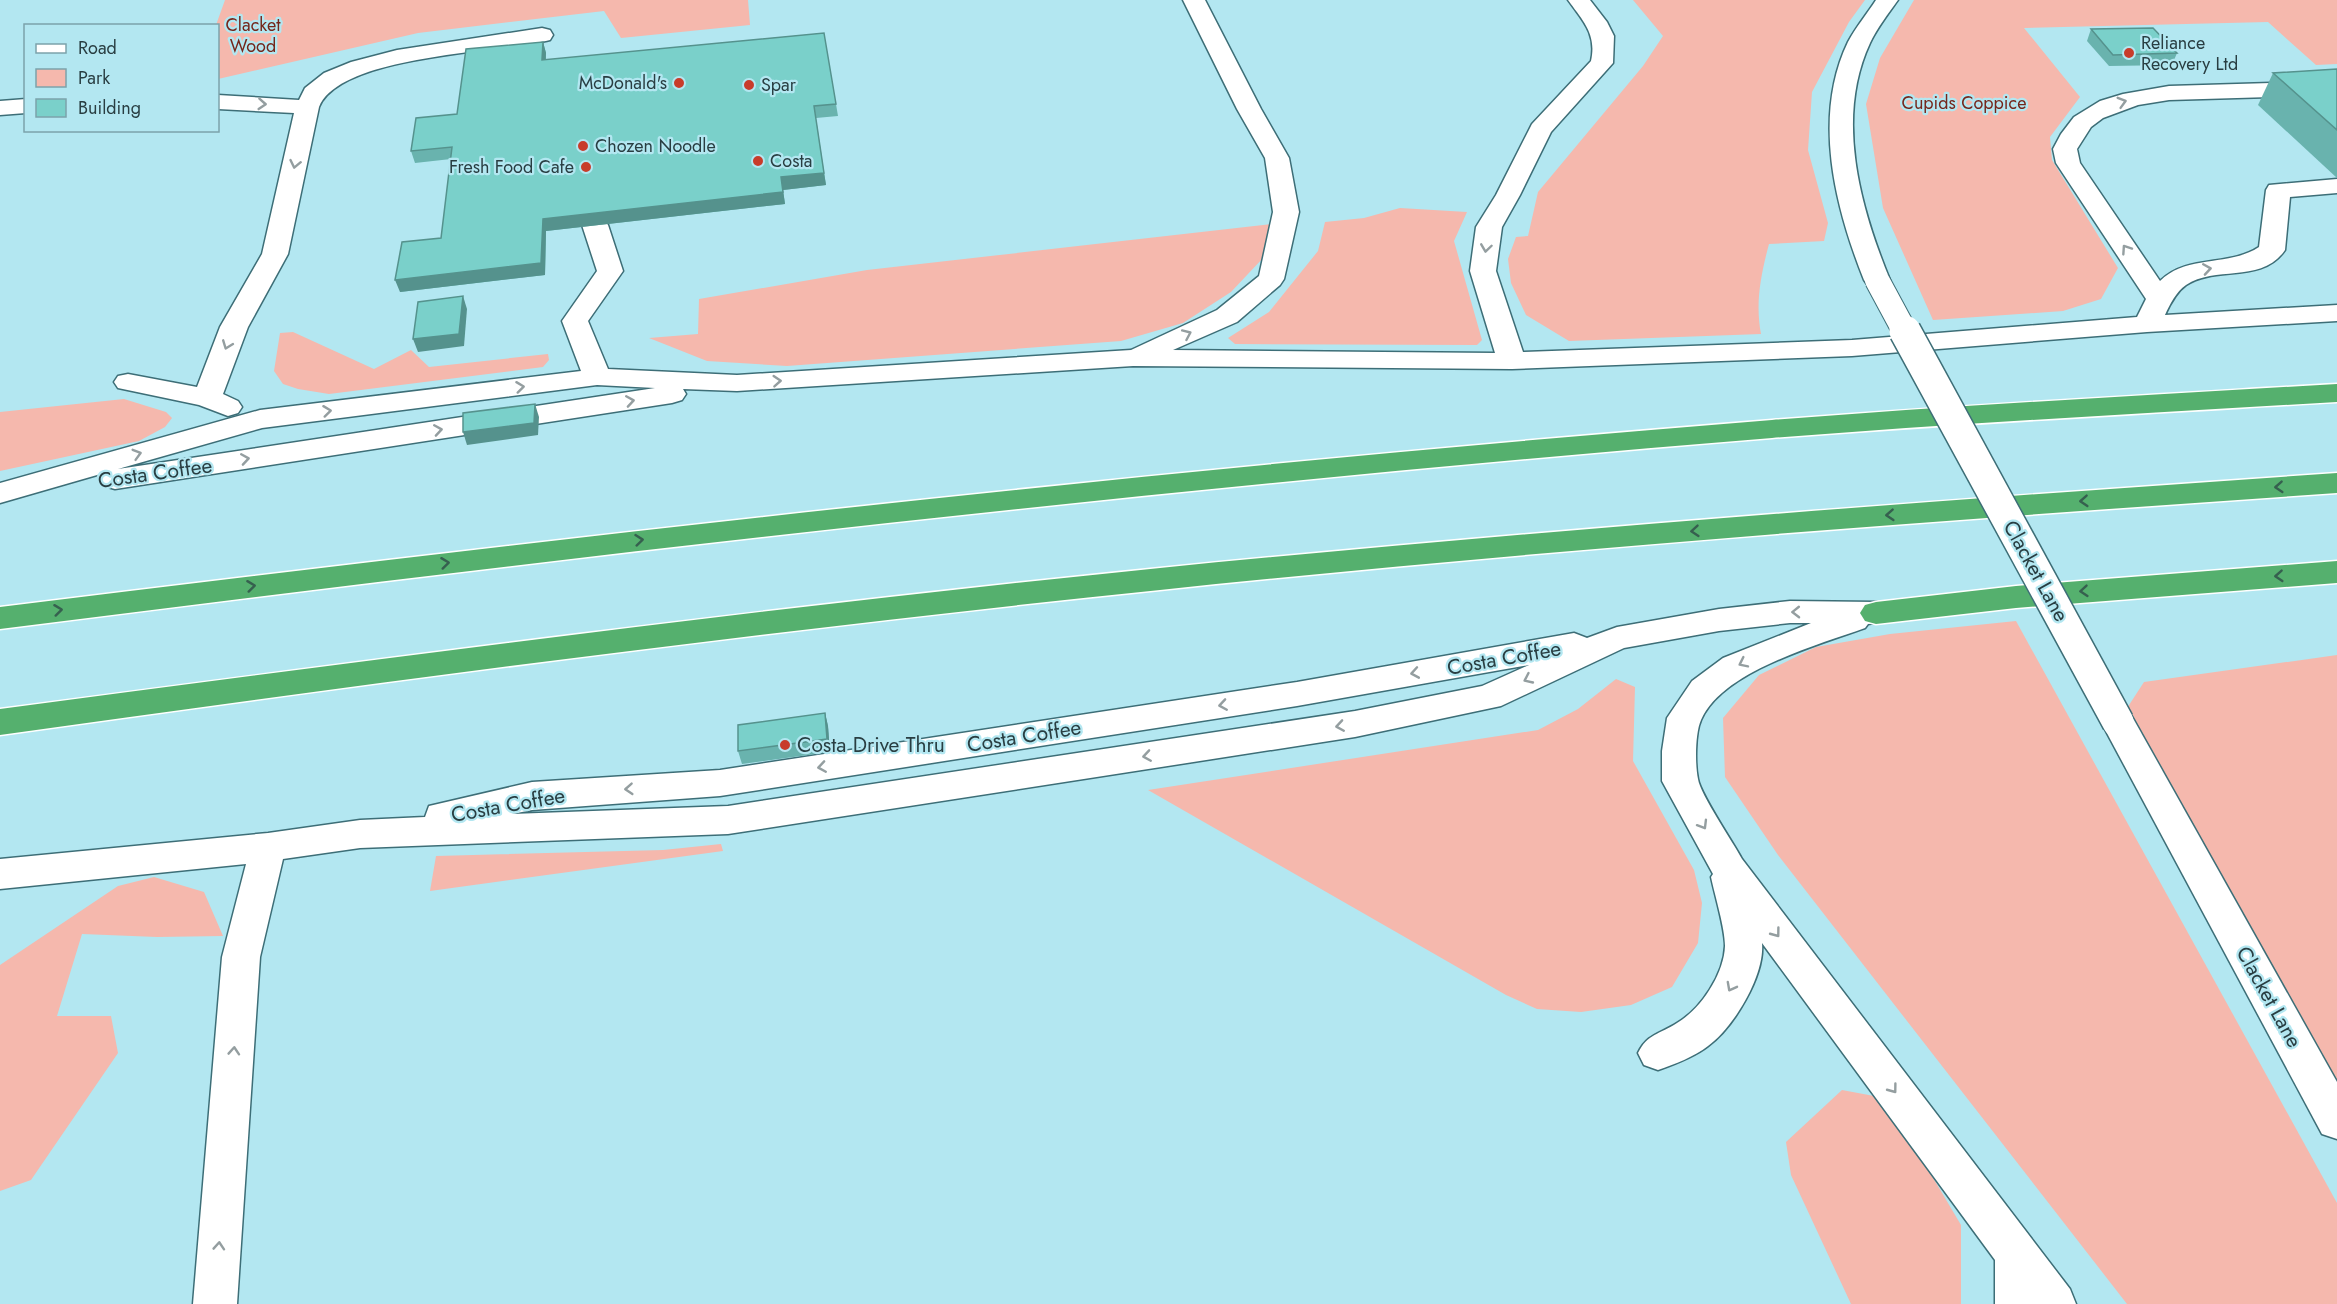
<svg xmlns="http://www.w3.org/2000/svg" width="2337" height="1304" font-family="Jost,sans-serif">
  <rect width="100%" height="100%" fill="#b3e7f1"/>
  <g fill="#f5b8ad">
    <polygon points="225,0 748,0 750,25 621,38 604,11 418,33 218,79 216,25"/>
    <path d="M1633 0H1865L1849 22 1812 92 1808 150 1828 223 1824 241 1769 244C1761 274 1755 303 1761 334L1569 341 1526 315 1511 283 1508 259 1516 237 1528 236 1538 192 1643 66 1663 36Z"/>
    <polygon points="1914,0 2337,0 2337,64 2316,65 2268,22 2024,28 2080,97 2050,137 2052,160 2118,268 2101,299 2063,311 1933,320 1883,208 1866,104 1880,58"/>
    <polygon points="1400,208 1467,212 1454,241 1482,340 1477,345 1235,344 1228,338 1269,312 1318,251 1325,222 1364,218"/>
    <polygon points="1273,224 1264,257 1231,292 1183,323 1121,341 787,366 707,361 649,338 698,334 699,299 867,270"/>
    <polygon points="293,332 374,369 411,350 429,367 548,354 549,360 543,367 329,394 298,389 283,384 274,371 280,333"/>
    <polygon points="124,399 166,412 172,418 165,427 139,441 0,471 0,412"/>
    <polygon points="2016,621 2337,1203 2337,1304 2127,1304 1778,855 1725,777 1723,718 1759,675 1816,647 1890,634"/>
    <polygon points="2337,655 2337,1121 2118,722 2144,682"/>
    <polygon points="1616,679 1635,687 1633,761 1694,870 1702,903 1698,943 1672,987 1631,1005 1581,1012 1537,1009 1506,995 1148,790 1538,730 1578,709"/>
    <polygon points="721,844 723,851 430,891 436,856 663,850"/>
    <polygon points="154,877 204,892 223,936 157,937 82,934 57,1016 111,1016 118,1053 31,1180 0,1191 0,965 118,886"/>
    <polygon points="1842,1090 1874,1096 1932,1176 1961,1225 1961,1304 1851,1304 1791,1175 1786,1142"/>
  </g>
  <g fill="none" stroke-linecap="round" stroke-linejoin="round">
    <g stroke="#3d6e77" stroke-width="3">
      <g id="minor">
        <path d="M1183 0H1205L1261 109 1289 158 1299 212 1284 279 1280 285 1237 322 1173 350 1495 353 1470 271 1476 227 1496 195 1532 124 1591 61C1597 34 1583 21 1568 0H1590L1607 22 1614 36 1613 63 1551 132 1520 195 1502 227 1496 271 1523 352 1852 340 2137 317 2146 299 2056 163 2053 149 2061 134 2074 117 2100 101 2123 94 2169 86 2337 81V95L2169 100 2138 105 2103 118 2091 127 2077 149 2080 163 2160 281C2187 254 2229 267 2259 247L2266 190 2269 185 2337 179V193L2290 197 2285 250C2262 284 2216 265 2186 285 2176 292 2170 304 2165 315L2337 305V321L2147 332 1852 356 1512 369 1133 366 737 391 683 389 686 394 682 400 672 403 115 489 104 486 100 479 104 473 0 503V483L260 410 581 371 562 321 597 271 582 225 586 220 595 217 604 220 608 225 623 271 588 321 608 369 737 375 1131 350 1217 310 1259 276 1273 212 1265 158 1237 109ZM597 385 655 388 118 469 262 428Z"/>
        <path d="M1876 0H1898C1888 14 1877 28 1870 43 1835 118 1860 207 1890 280L1886 286 1877 288 1868 286 1864 280C1835 207 1812 117 1848 42 1856 27 1867 14 1876 0Z"/>
        <path d="M542 28 550 30 553 35 550 40C497 53 340 55 319 107L288 254 248 327 223 394 238 401 242 407 238 413 228 416 199 405 118 388 114 382 118 376 128 374 197 387 220 327 262 254 294 113 218 109V95L299 100 305 88 324 73 351 62 397 50Z"/>
        <polygon points="26,99 26,113 0,115 0,101"/>
        <path d="M1790 601 1876 602 1887 605 1892 613 1887 621 1868 624 1865 628C1818 645 1722 671 1701 720 1695 733 1695 765 1698 779 1700 794 1733 842 1742 859L2070 1289 2076 1304H1995V1260L1762 943C1765 975 1734 1027 1708 1046 1694 1057 1675 1064 1658 1070L1644 1065 1638 1053C1647 1034 1660 1034 1677 1023 1701 1009 1724 974 1725 946 1725 928 1715 896 1711 877L1713 874 1662 781V751L1667 718 1692 681 1723 658 1811 623H1790L1719 631 1624 648 1501 706 1355 737 728 834 360 848 283 859 260 957 237 1304H193L222 957 246 864 0 889V859L268 833 360 820 425 817 429 806 532 782 720 770 1297 682 1574 633 1587 638 1617 627 1719 609ZM1529 665 1482 686 1355 711 728 806 512 814 532 810 720 796 1297 706Z"/>
        <polygon points="2118,709 2130,713 2337,1082 2337,1139 2322,1134 2101,722 2106,713"/>
      </g>
    </g>
    <g stroke="#fff" stroke-width="3">
      <g id="highway">
        <path d="M2337 384V402C2149 413 1960 423 1772 438 1180 486 589 554 0 629V607C589 534 1180 467 1772 420 1960 405 2149 395 2337 384Z"/>
        <path d="M2337 473V493C1944 520 1552 549 1160 590 772 630 386 681 0 735V709C386 658 773 607 1160 568 1552 529 1944 500 2337 473Z"/>
        <polygon points="2337,561 2337,583 2016,608 1876,624 1865,621 1860,613 1865,605 1876,602 2016,586"/>
      </g>
    </g>
    <use href="#minor" fill="#fff" fill-rule="evenodd"/>
    <use href="#highway" fill="#55b06e" fill-rule="evenodd"/>
    <g stroke="#3d6e77" stroke-width="26" stroke-linecap="butt">
      <polyline id="minor-bridge-far1" points="1877,280 1905,332"/>
    </g>
    <g stroke="#3d6e77" stroke-width="34" stroke-linecap="butt">
      <polyline id="minor-bridge" points="1905,331 2118,722"/>
    </g>
    <use href="#minor-bridge-far1" stroke="#fff" stroke-width="24"/>
    <use href="#minor-bridge" stroke="#fff" stroke-width="31"/>
  </g>
  <g fill="#69b3ae">
    <polygon points="2091,29 2177,53 2172,65 2109,66 2087,41"/>
    <polygon points="824,33 838,116 816,118 826,185 783,190 785,204 546,231 545,275 400,292 441,238 451,159 415,163 411,151 457,114 543,42 546,53 546,60"/>
    <polygon points="2337,69 2337,178 2258,105 2273,73"/>
    <polygon points="825,713 828,726 830,752 742,764 738,751"/>
  </g>
  <g fill="#55928d">
    <polygon points="543,42 546,53 545,72 542,60"/>
    <polygon points="824,173 826,185 783,190 785,204 546,231 545,275 400,292 395,280 543,219 781,177"/>
    <polygon points="463,296 467,309 464,346 418,352 413,339"/>
    <polygon points="535,404 539,417 538,435 467,445 463,432"/>
    <polygon points="825,713 828,726 830,752 827,739"/>
  </g>
  <g fill="#7ad0ca" stroke="#55928d" stroke-width="1.5">
    <polygon points="2153,28 2177,53 2113,55 2091,29"/>
    <polygon points="824,33 836,104 814,106 824,173 781,177 783,192 543,219 541,263 395,280 402,242 441,238 452,147 411,151 416,118 457,114 466,49 543,42 542,60"/>
    <polygon points="2337,69 2337,130 2273,73"/>
    <polygon points="463,296 459,334 413,339 418,302"/>
    <polygon points="535,404 534,423 463,432 463,413"/>
    <polygon points="825,713 827,739 738,751 738,725"/>
  </g>
  <defs><path id="oneway-chevron" d="M-2-3.5L2.5 0L-2 3.5" fill="none" stroke-width="1.6" stroke-linecap="round" stroke-linejoin="round" transform="scale(1.5)"/></defs>
  <g stroke="#949ea0">
    <use href="#oneway-chevron" transform="translate(2122 102) rotate(-16)"/>
    <use href="#oneway-chevron" transform="translate(262 104) rotate(4)"/>
    <use href="#oneway-chevron" transform="translate(295 164) rotate(102)"/>
    <use href="#oneway-chevron" transform="translate(1486 248) rotate(98)"/>
    <use href="#oneway-chevron" transform="translate(2126 249) rotate(-124)"/>
    <use href="#oneway-chevron" transform="translate(2207 269) rotate(-9)"/>
    <use href="#oneway-chevron" transform="translate(1187 334) rotate(-24)"/>
    <use href="#oneway-chevron" transform="translate(227 345) rotate(111)"/>
    <use href="#oneway-chevron" transform="translate(777 381) rotate(-4)"/>
    <use href="#oneway-chevron" transform="translate(520 387) rotate(-7)"/>
    <use href="#oneway-chevron" transform="translate(630 401) rotate(-9)"/>
    <use href="#oneway-chevron" transform="translate(327 411) rotate(-7)"/>
    <use href="#oneway-chevron" transform="translate(438 430) rotate(-9)"/>
    <use href="#oneway-chevron" transform="translate(137 454) rotate(-16)"/>
    <use href="#oneway-chevron" transform="translate(245 459) rotate(-9)"/>
    <use href="#oneway-chevron" transform="translate(1796 612) rotate(179)"/>
    <use href="#oneway-chevron" transform="translate(1743 663) rotate(154)"/>
    <use href="#oneway-chevron" transform="translate(1415 673) rotate(170)"/>
    <use href="#oneway-chevron" transform="translate(1528 679) rotate(155)"/>
    <use href="#oneway-chevron" transform="translate(1223 705) rotate(171)"/>
    <use href="#oneway-chevron" transform="translate(1340 726) rotate(171)"/>
    <use href="#oneway-chevron" transform="translate(1147 756) rotate(171)"/>
    <use href="#oneway-chevron" transform="translate(822 767) rotate(171)"/>
    <use href="#oneway-chevron" transform="translate(629 789) rotate(176)"/>
    <use href="#oneway-chevron" transform="translate(1703 825) rotate(59)"/>
    <use href="#oneway-chevron" transform="translate(1776 933) rotate(53)"/>
    <use href="#oneway-chevron" transform="translate(1731 987) rotate(118)"/>
    <use href="#oneway-chevron" transform="translate(234 1051) rotate(-86)"/>
    <use href="#oneway-chevron" transform="translate(1893 1089) rotate(53)"/>
    <use href="#oneway-chevron" transform="translate(219 1246) rotate(-86)"/>
  </g>
  <g stroke="#36604f">
    <use href="#oneway-chevron" transform="translate(2279 487) rotate(176)"/>
    <use href="#oneway-chevron" transform="translate(2084 501) rotate(176)"/>
    <use href="#oneway-chevron" transform="translate(1890 515) rotate(176)"/>
    <use href="#oneway-chevron" transform="translate(1695 531) rotate(175)"/>
    <use href="#oneway-chevron" transform="translate(639 540) rotate(-6)"/>
    <use href="#oneway-chevron" transform="translate(445 563) rotate(-7)"/>
    <use href="#oneway-chevron" transform="translate(2279 576) rotate(176)"/>
    <use href="#oneway-chevron" transform="translate(251 586) rotate(-7)"/>
    <use href="#oneway-chevron" transform="translate(2084 591) rotate(175)"/>
    <use href="#oneway-chevron" transform="translate(58 610) rotate(-7)"/>
  </g>
  <g fill="#c83c2a" stroke="#b3e7f1" stroke-width="2">
    <circle cx="2129" cy="53" r="6"/>
    <circle cx="679" cy="83" r="6"/>
    <circle cx="749" cy="85" r="6"/>
    <circle cx="583" cy="146" r="6"/>
    <circle cx="758" cy="161" r="6"/>
    <circle cx="586" cy="167" r="6"/>
    <circle cx="785" cy="745" r="6"/>
  </g>
  <g text-anchor="middle" dominant-baseline="central" stroke-width="4.5" stroke-linejoin="round" paint-order="stroke">
    <g font-size="18" fill="#75261b" stroke="#b3e7f1">
      <text x="253" y="25">Clacket<tspan x="253" dy="21">Wood</tspan></text>
      <text x="1964" y="103">Cupids Coppice</text>
    </g>
    <g font-size="18" fill="#293e42" stroke="#b3e7f1" text-anchor="start">
      <text x="2141" y="43">Reliance<tspan x="2141" dy="21">Recovery Ltd</tspan></text>
      <text x="667" y="83" text-anchor="end">McDonald's</text>
      <text x="761" y="85">Spar</text>
      <text x="595" y="146">Chozen Noodle</text>
      <text x="770" y="161">Costa</text>
      <text x="574" y="167" text-anchor="end">Fresh Food Cafe</text>
    </g>
    <g font-size="21" fill="#293e42" stroke="#b3e7f1">
      <text transform="translate(155 473) rotate(-8)">Costa Coffee</text>
      <text transform="translate(2036 571) rotate(61)">Clacket Lane</text>
      <text transform="translate(1504 658) rotate(-10)">Costa Coffee</text>
      <text transform="translate(1024 736) rotate(-9)">Costa Coffee</text>
      <text transform="translate(508 805) rotate(-10)">Costa Coffee</text>
      <text transform="translate(2269 997) rotate(61)">Clacket Lane</text>
    </g>
    <g font-size="21" fill="#293e42" stroke="#b3e7f1" text-anchor="start">
      <text x="797" y="745">Costa Drive Thru</text>
    </g>
  </g>
  <rect x="24" y="24" width="195" height="108" fill="#b3e7f1" stroke="#7ca3ab" stroke-width="1.5"/>
  <rect x="36" y="44" width="30" height="9" fill="#ffffff" stroke="#7ca3ab" stroke-width="1.5"/>
  <text x="78" y="54" font-size="18" fill="#293e42">Road</text>
  <rect x="36" y="69" width="30" height="18" fill="#f5b8ad" stroke="#7ca3ab" stroke-width="1.5"/>
  <text x="78" y="84" font-size="18" fill="#293e42">Park</text>
  <rect x="36" y="99" width="30" height="18" fill="#7ad0ca" stroke="#7ca3ab" stroke-width="1.5"/>
  <text x="78" y="114" font-size="18" fill="#293e42">Building</text>
</svg>
